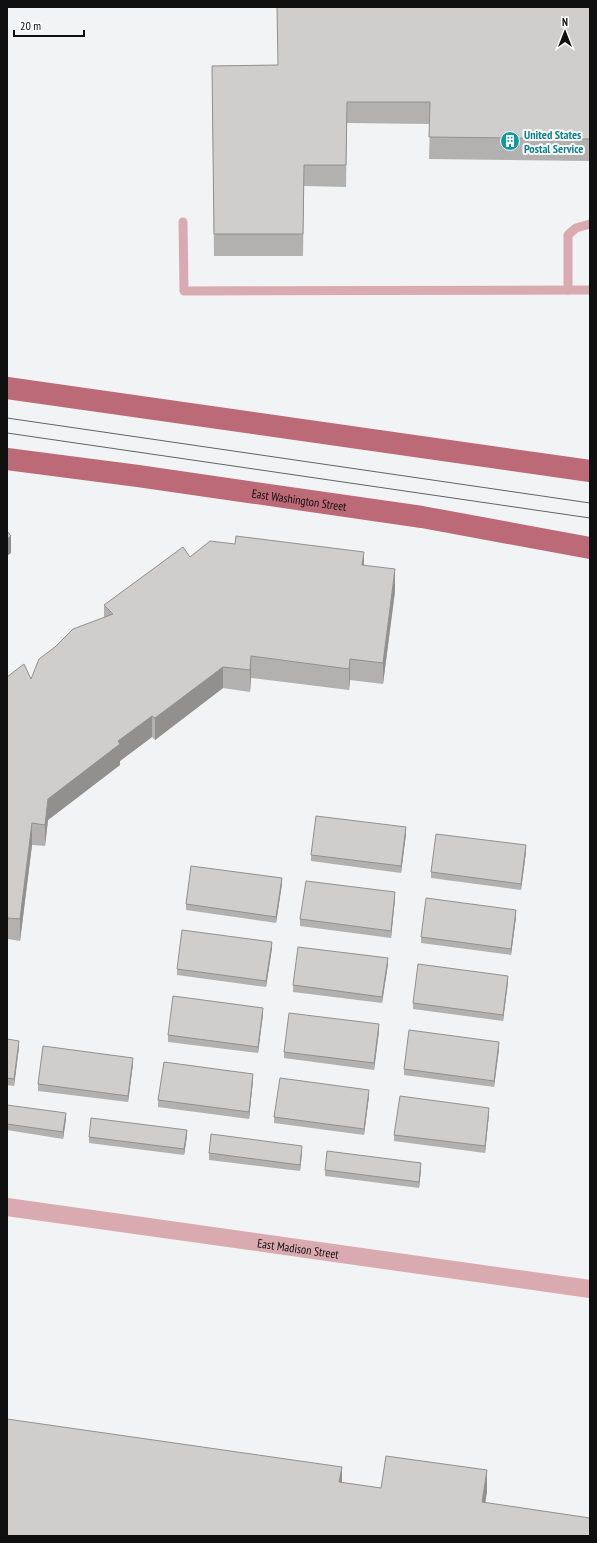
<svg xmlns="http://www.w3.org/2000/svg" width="597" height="1543" font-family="'PT Sans Narrow',sans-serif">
  <rect width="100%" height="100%" fill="#f1f3f5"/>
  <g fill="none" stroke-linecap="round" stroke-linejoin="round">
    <g stroke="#d9aab0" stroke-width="9">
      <polyline points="183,222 184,291 590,290"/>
      <polyline points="568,290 568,235 576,228 590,224"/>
    </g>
    <path stroke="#d9aab0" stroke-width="18" id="s1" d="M7 1207 590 1289"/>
    <g stroke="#bc6a77" stroke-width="22">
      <polyline points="7,388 590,471"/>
      <path id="s2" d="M7 459 138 476 422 517 590 548"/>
    </g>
    <g stroke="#636466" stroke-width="1">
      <polyline points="7,418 590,503"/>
      <polyline points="7,433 590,518"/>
    </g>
  </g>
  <g fill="#b3b1af">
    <polygon points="590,7 590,161 429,159 430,124 347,123 346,187 304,186 303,256 214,256 212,66 277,65"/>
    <polygon points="190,557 364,566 395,591 383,684 350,680 349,690 251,678 250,692 223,688 155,740 152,737 120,761 120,765 48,820 45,846 32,845 20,941 8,939 7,677 31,679 104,617 104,605"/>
    <polygon points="406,834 401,873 311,861 311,855"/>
    <polygon points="526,852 521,890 431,878 431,872"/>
    <polygon points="282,884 276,923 186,910 186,904"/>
    <polygon points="395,899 391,938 300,926 300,919"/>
    <polygon points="516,917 511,955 421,943 421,937"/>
    <polygon points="272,948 266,987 177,975 177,969"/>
    <polygon points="388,964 382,1003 293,992 293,985"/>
    <polygon points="508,982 503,1021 413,1009 413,1003"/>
    <polygon points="263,1014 258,1053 168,1042 168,1035"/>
    <polygon points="379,1031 374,1070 284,1058 284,1052"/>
    <polygon points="7,1039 19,1047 14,1086 7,1085"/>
    <polygon points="499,1049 494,1087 404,1075 404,1069"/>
    <polygon points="133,1064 128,1102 38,1091 38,1084"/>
    <polygon points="253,1080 249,1119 158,1107 158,1100"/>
    <polygon points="369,1096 364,1135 274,1123 274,1117"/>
    <polygon points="7,1105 66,1119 63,1139 7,1130"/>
    <polygon points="489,1114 485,1153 394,1141 394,1135"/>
    <polygon points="187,1136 184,1155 89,1143 89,1137"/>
    <polygon points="302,1152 300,1171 209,1160 209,1153"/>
    <polygon points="421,1169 419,1188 325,1176 325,1170"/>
  </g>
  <g fill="#92908f">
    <polygon points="11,536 11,553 7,556 7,539"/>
    <polygon points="364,552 364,573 362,565"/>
    <polygon points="395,569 395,591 383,684 383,663"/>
    <polygon points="251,656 251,678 250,692 250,670"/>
    <polygon points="350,659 350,680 349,690 349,669"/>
    <polygon points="223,667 223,688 155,740 155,718"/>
    <polygon points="152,716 152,737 120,761 120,765 48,820 45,846 45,825 48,799 118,741"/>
    <polygon points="32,823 32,845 20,941 20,919"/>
    <polygon points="406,827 406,834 401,873 401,866"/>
    <polygon points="526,845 526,852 521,890 521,884"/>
    <polygon points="282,878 282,884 276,923 276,917"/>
    <polygon points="395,892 395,899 391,938 391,931"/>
    <polygon points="516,910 516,917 511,955 511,949"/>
    <polygon points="8,918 8,939 7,946 7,925"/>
    <polygon points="272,942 272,948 266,987 266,981"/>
    <polygon points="388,958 388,964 382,1003 382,997"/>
    <polygon points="508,976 508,982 503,1021 503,1015"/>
    <polygon points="263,1008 263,1014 258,1053 258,1047"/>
    <polygon points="379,1024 379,1031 374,1070 374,1063"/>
    <polygon points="19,1041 19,1047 14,1086 14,1079"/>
    <polygon points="499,1042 499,1049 494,1087 494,1081"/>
    <polygon points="133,1058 133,1064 128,1102 128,1096"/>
    <polygon points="253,1074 253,1080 249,1119 249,1112"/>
    <polygon points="369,1090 369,1096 364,1135 364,1129"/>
    <polygon points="489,1108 489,1114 485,1153 485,1146"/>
    <polygon points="66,1113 66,1119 63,1139 63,1132"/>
    <polygon points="187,1130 187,1136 184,1155 184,1149"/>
    <polygon points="302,1146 302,1152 300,1171 300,1165"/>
    <polygon points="421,1163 421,1169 419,1188 419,1182"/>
    <polygon points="342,1467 342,1489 339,1482"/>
    <polygon points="487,1470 487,1492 482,1524 482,1502"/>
  </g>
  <g fill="#d0cecc" stroke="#92908f">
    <polygon points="277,7 590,7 590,139 429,137 430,102 347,102 346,165 304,165 303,234 214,234 212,66 278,65"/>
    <polygon points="7,531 11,536 7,539"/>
    <polygon points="236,536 364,552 362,565 395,569 383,663 350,659 349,669 251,656 250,670 223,667 155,718 152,716 118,741 120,744 48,799 45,825 32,823 20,919 8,918 7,925 7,677 24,664 31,679 39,659 55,647 73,629 113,614 104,605 183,547 190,557 210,541 235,544"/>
    <polygon points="316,816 406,827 401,866 311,855"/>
    <polygon points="436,834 526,845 521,884 431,872"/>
    <polygon points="191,866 282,878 276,917 186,904"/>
    <polygon points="306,881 395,892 391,931 300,919"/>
    <polygon points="426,898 516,910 511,949 421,937"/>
    <polygon points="182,930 272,942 266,981 177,969"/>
    <polygon points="298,947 388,958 382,997 293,985"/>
    <polygon points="418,964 508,976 503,1015 413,1003"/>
    <polygon points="173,996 263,1008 258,1047 168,1035"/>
    <polygon points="289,1013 379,1024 374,1063 284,1052"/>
    <polygon points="409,1030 499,1042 494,1081 404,1069"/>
    <polygon points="7,1039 19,1041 14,1079 7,1078"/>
    <polygon points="43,1046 133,1058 128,1096 38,1084"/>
    <polygon points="164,1062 253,1074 249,1112 158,1100"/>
    <polygon points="280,1078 369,1090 364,1129 274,1117"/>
    <polygon points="400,1096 489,1108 485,1146 394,1135"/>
    <polygon points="7,1105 66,1113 63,1132 7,1124"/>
    <polygon points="91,1118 187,1130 184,1149 89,1137"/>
    <polygon points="211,1134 302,1146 300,1165 209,1153"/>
    <polygon points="327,1151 421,1163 419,1182 325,1170"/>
    <polygon points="7,1419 342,1467 339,1482 381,1488 386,1456 487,1470 482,1502 590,1518 590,1536 7,1536"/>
  </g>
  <defs>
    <g id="building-disc" transform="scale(1)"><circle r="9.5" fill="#0f9aa8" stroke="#fff"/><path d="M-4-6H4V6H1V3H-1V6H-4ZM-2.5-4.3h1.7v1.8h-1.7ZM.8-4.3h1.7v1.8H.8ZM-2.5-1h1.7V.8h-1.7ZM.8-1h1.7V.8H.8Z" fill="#fff"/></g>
  </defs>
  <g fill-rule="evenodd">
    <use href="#building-disc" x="510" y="141"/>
  </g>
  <g text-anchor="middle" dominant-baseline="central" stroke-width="4" stroke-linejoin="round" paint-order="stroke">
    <g font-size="12" font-weight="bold" fill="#0d838f" stroke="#fff" text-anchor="start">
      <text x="524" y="134">United States<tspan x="524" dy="14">Postal Service</tspan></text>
    </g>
    <g font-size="12" fill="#0f0f10" stroke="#fff">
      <text stroke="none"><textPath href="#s2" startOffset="295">East Washington Street</textPath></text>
      <text stroke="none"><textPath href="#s1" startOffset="294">East Madison Street</textPath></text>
    </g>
  </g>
  <rect width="597" height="1543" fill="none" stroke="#0f0f10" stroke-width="16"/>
  <g transform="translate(565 32)" stroke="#ffffff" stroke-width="3" paint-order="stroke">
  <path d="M0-3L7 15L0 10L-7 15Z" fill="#0f0f10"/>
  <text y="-6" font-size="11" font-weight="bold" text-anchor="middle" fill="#0f0f10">N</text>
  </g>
  <path d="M14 30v6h70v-6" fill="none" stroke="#0f0f10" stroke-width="2"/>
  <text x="20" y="30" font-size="12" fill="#0f0f10" stroke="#ffffff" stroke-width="3" paint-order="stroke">20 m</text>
</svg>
